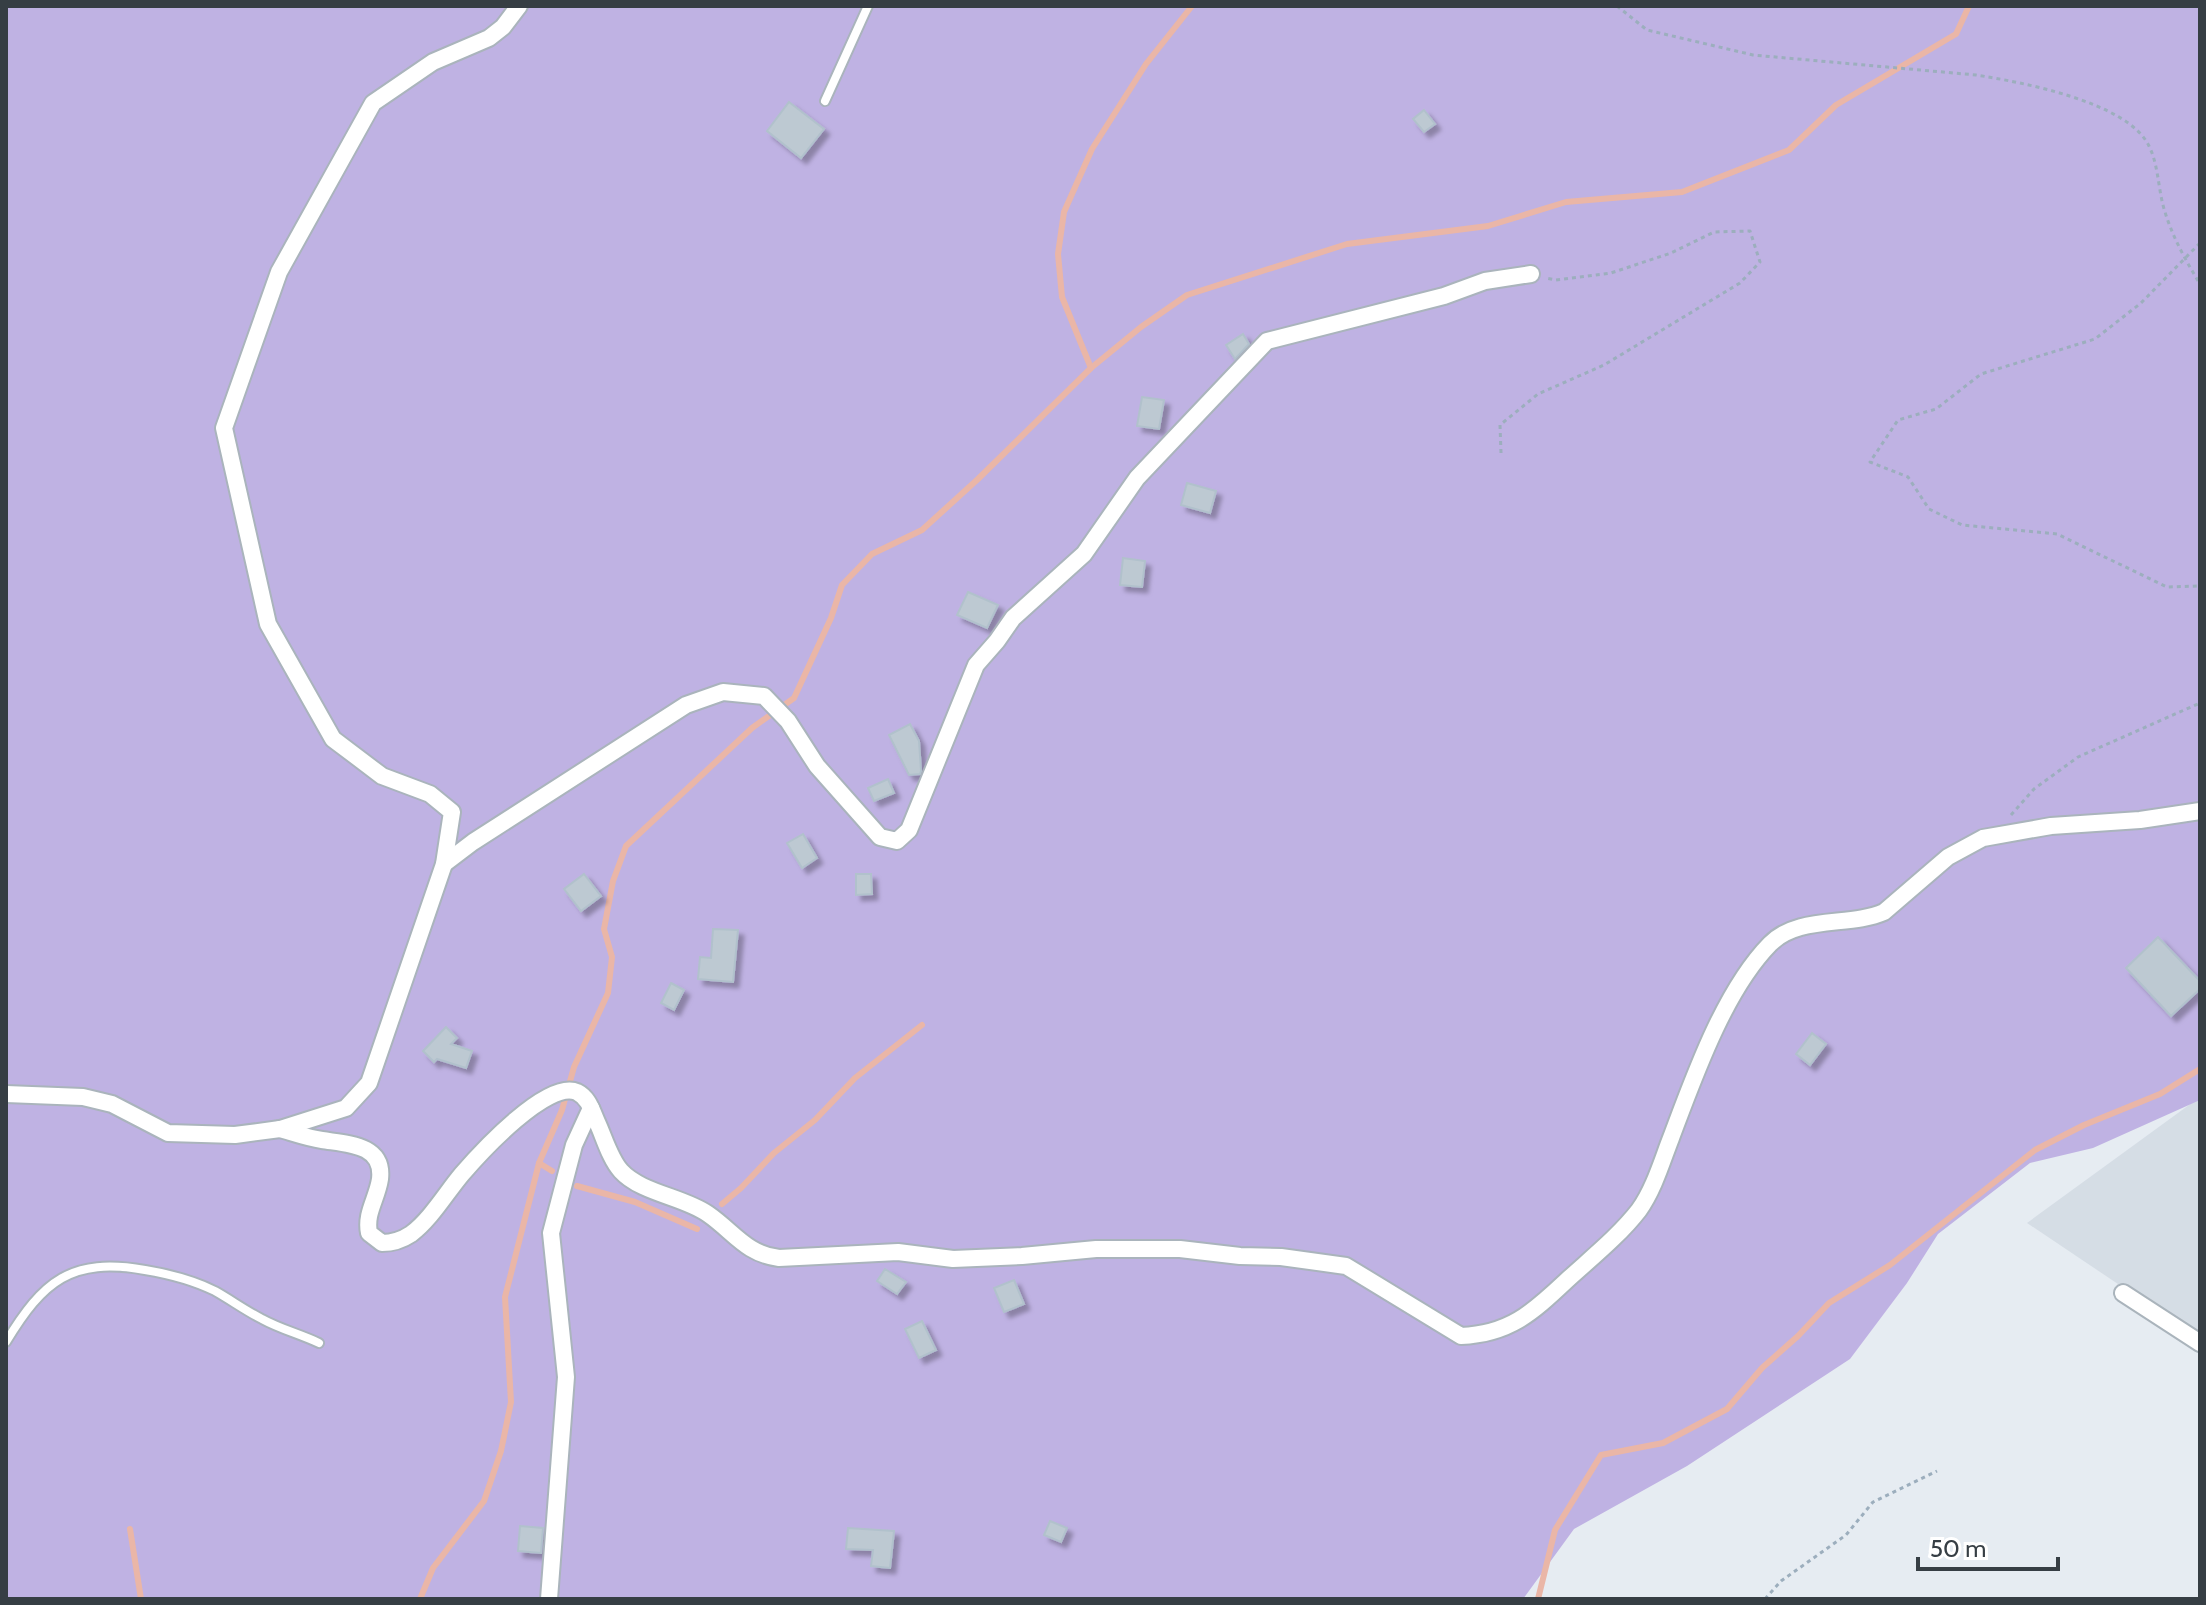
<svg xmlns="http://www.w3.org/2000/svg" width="2206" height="1605" font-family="Cabin,sans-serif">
  <defs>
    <filter id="shadow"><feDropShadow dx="5.5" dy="5.5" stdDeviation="2" flood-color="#0004"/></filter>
  </defs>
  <rect width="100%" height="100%" fill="#e6ecf2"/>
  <polygon fill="#d5dde5" points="2200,1097 2200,1339 2027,1223"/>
  <polygon fill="#bfb2e3" points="6,6 2200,6 2200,1100 2093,1148 2030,1163 1938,1234 1907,1283 1850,1359 1687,1466 1574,1529 1523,1599 6,1599"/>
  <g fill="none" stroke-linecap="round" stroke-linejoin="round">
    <g stroke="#eab6a7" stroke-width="6">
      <polyline points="1091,368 1062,297 1058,254 1064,212 1092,149 1146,64 1192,6"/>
      <polyline points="539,1163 552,1171"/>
      <polyline points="577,1186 635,1202 697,1229"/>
      <polyline points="722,1204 741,1188 774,1153 815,1120 855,1078 922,1025"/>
      <polyline points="130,1529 141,1599"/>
      <polyline points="420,1599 433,1568 484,1501 501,1451 511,1402 505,1297 539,1163 562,1110 574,1067 608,993 612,957 604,929 613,881 626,846 752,728 794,698 831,618 842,585 872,554 922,530 978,479 1091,368 1141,327 1187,295 1347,244 1488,226 1566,202 1682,192 1789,150 1836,105 1956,34 1969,6"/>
      <polyline points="1538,1599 1555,1530 1601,1455 1663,1443 1727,1409 1762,1368 1798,1336 1829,1303 1890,1265 2035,1150 2084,1125 2160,1094 2200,1069"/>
    </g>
  </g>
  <g fill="#bdc9d2" stroke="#b1c1cc" stroke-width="2" filter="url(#shadow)">
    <polygon points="789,102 824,129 801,158 767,131"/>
    <polygon points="1424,110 1435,124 1424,132 1413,119"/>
    <polygon points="1243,334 1249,344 1235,359 1226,345"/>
    <polygon points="1142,397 1164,400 1159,429 1137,426"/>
    <polygon points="1187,483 1216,491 1210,513 1181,505"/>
    <polygon points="1123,558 1145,561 1142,587 1120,585"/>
    <polygon points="968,592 998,605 987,628 957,615"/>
    <polygon points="910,724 919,741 921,771 920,774 909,775 889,735"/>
    <polygon points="888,779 894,793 874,801 868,788"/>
    <polygon points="803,834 817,858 802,868 787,843"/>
    <polygon points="584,874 601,896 581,911 564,889"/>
    <polygon points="856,874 871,874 872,894 856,895"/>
    <polygon points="713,929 738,930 733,982 698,979 700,957 711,958"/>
    <polygon points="2158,937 2200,981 2200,989 2171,1016 2126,968"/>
    <polygon points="671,983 684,990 674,1010 661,1003"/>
    <polygon points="446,1027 457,1038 451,1044 472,1051 466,1068 437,1059 434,1062 423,1051"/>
    <polygon points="1812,1033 1826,1044 1810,1065 1796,1054"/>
    <polygon points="885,1269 906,1282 897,1294 877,1281"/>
    <polygon points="1014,1280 1024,1304 1004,1312 994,1288"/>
    <polygon points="922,1321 936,1350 919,1358 905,1329"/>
    <polygon points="1050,1521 1067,1528 1061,1542 1044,1535"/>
    <polygon points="520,1526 543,1528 541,1553 518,1551"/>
    <polygon points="848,1528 894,1531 890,1568 871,1566 873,1550 846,1549"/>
  </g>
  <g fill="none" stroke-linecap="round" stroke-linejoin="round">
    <g stroke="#aab4bc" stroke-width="12">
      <g id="lane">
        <polyline points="825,101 868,6"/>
        <path d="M6 1342C43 1281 71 1257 145 1270 169 1274 193 1280 215 1291 231 1300 246 1311 262 1319 280 1329 300 1334 319 1343"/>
      </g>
    </g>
    <g stroke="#aab4bc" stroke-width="20">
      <g id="street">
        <polyline points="444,864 473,842 686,705 723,692 764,696 788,721 817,766 880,837 897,841 909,830 976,665 997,641 1013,618 1084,554 1137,478 1267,341 1444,296 1485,281 1531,274"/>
        <polyline points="6,1094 83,1097 112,1104 168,1133 235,1135 280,1129 346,1108 369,1083 444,864 452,812 430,794 382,776 333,739 268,624 224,428 279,272 373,103 433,62 489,38 503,27 519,6"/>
        <path d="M280 1129C294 1133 308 1138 322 1140 347 1144 384 1144 380 1179 377 1199 365 1213 369 1233L382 1243C393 1243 402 1240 411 1234 431 1219 446 1193 462 1174 481 1152 548 1079 577 1092 589 1098 592 1111 597 1122 604 1137 610 1159 621 1171 641 1193 684 1197 708 1214 734 1232 746 1254 779 1258L898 1252 953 1259 1022 1256 1096 1249H1180L1240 1256 1281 1257 1346 1266 1461 1336C1509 1334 1532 1313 1565 1282 1590 1259 1619 1236 1639 1210 1654 1189 1662 1161 1671 1138 1694 1077 1724 991 1770 944 1798 915 1850 927 1884 912L1948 857 1983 838 2051 826 2140 820 2200 811"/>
        <polyline points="2123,1293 2200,1343"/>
        <polyline points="549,1599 566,1377 551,1233 574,1145 591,1108"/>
      </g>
    </g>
    <g stroke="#9caebd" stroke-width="3" stroke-dasharray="4 4" stroke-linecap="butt">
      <path d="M1617 6 1647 30 1753 55 1976 75C2021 82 2128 102 2149 146 2159 166 2158 191 2165 212 2173 238 2186 261 2200 284"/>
      <polyline points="2200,243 2141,303 2095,339 1981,374 1936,409 1898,420 1870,462 1908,477 1929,509 1962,525 2057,534 2167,587 2200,586"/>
      <polyline points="1501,453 1500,425 1538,394 1604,365 1740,283 1760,262 1750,231 1714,232 1671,253 1611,273 1556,280 1546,278"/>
      <polyline points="2011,815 2034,789 2078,757 2200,703"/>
      <polyline points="1765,1599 1781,1581 1846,1535 1873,1502 1937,1471"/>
    </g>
    <use href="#lane" stroke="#fff" stroke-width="8"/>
    <use href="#street" stroke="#fff" stroke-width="16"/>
  </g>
  <rect width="2206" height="1605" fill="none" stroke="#363e44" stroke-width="16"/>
  <path d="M1918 1557v12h140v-12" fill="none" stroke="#363e44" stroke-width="4"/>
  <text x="1930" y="1557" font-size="24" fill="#363e44" stroke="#ffffff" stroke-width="6" paint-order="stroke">50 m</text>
</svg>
